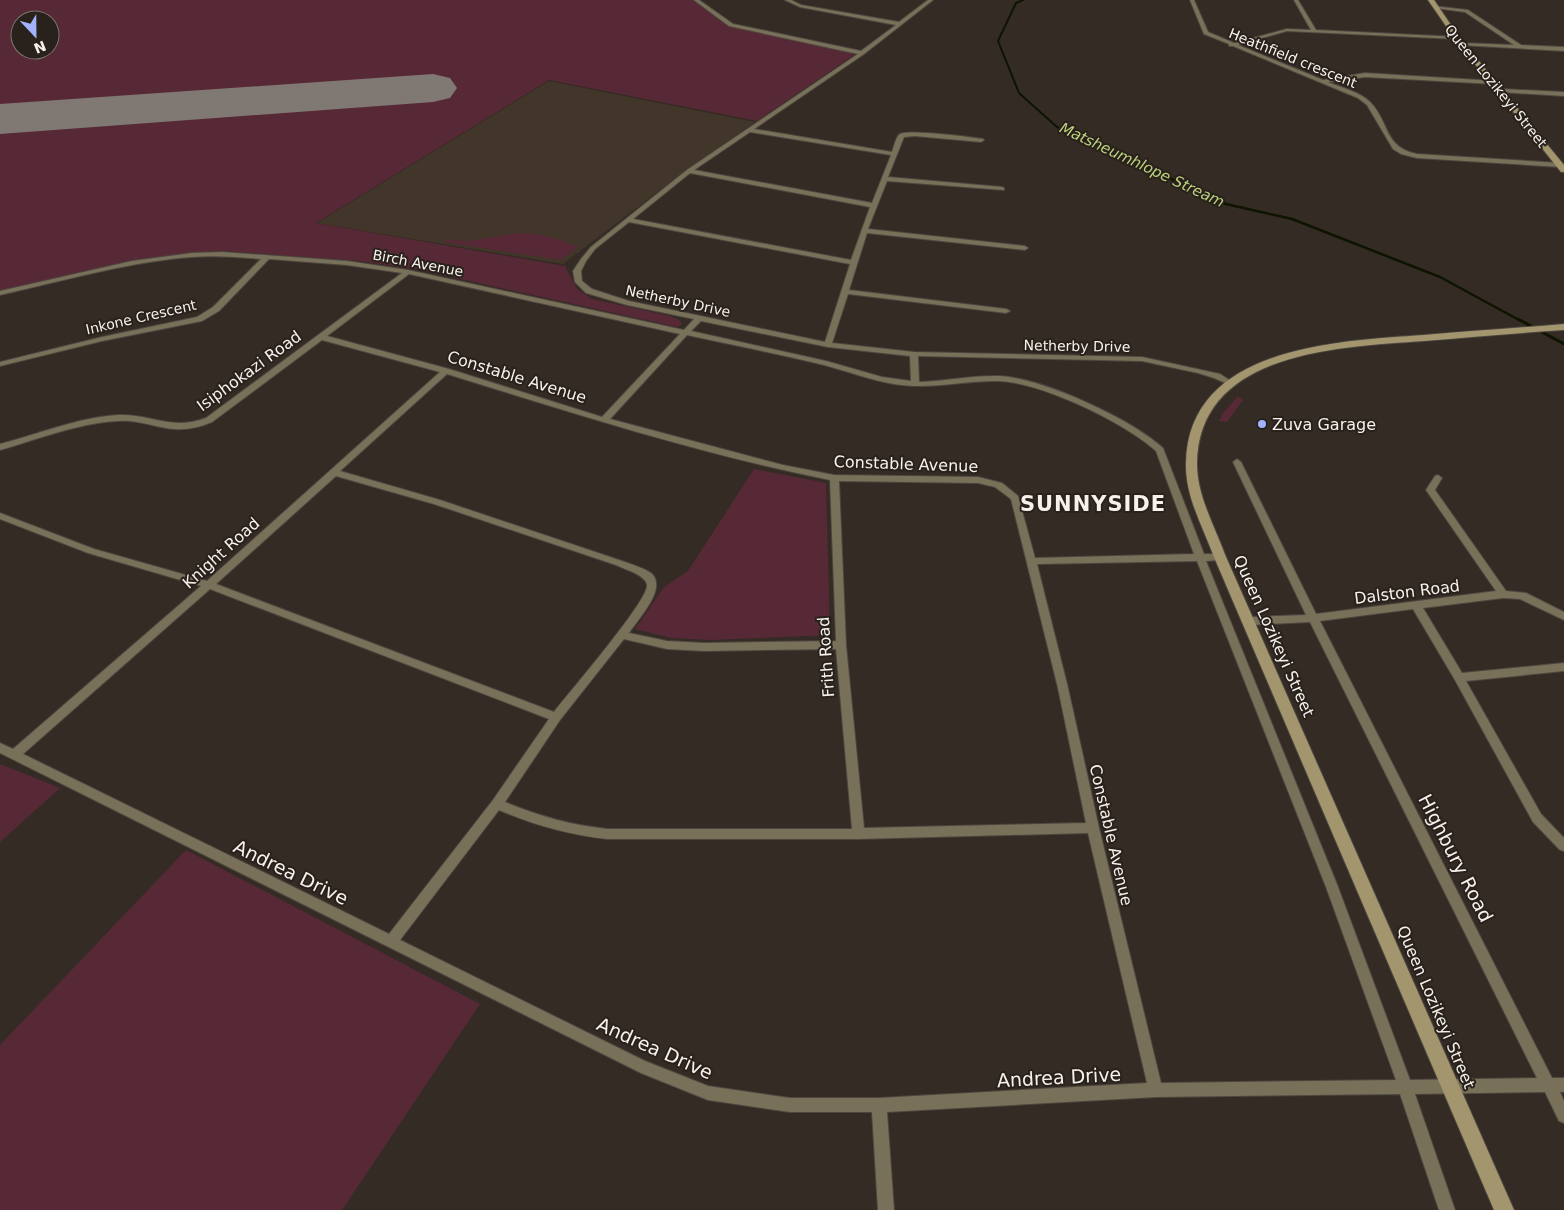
<svg xmlns="http://www.w3.org/2000/svg" width="1564" height="1210" font-family="'DejaVu Sans',sans-serif">
  <rect width="100%" height="100%" fill="#332b24"/>
  <polygon fill="#42352a" points="549,81 755,122 685,171 563,264 317,223"/>
  <g fill="#572936" fill-rule="evenodd">
    <path d="M0 0H693L729 26 849 52 854 55 757 121 549 80 316 223 565 266 577 289 592 299 670 316 679 320 682 324 678 327 420 270 360 261 221 251 179 254 108 266 0 291ZM20 20H50V50H20Z"/>
    <path d="M518 233C539 233 558 238 578 247L560 260 444 242 447 240 470 241Z"/>
    <polygon points="1238,396 1243,400 1227,422 1219,421 1223,413"/>
    <polygon points="754,469 826,483 830,635 712,640 671,638 635,629 664,587 688,571"/>
    <polygon points="0,764 60,788 0,842"/>
    <polygon points="186,850 480,1004 342,1210 0,1210 0,1045"/>
  </g>
  <g fill="none" stroke-linecap="round" stroke-linejoin="round">
    <polyline stroke="#0e1400" stroke-width="2" points="1023,0 1016,3 998,41 1019,93 1057,127 1088,141"/>
    <polyline stroke="#0e1400" stroke-width="2.5" points="1086,140 1226,204 1292,219 1440,277 1521,321"/>
    <polyline stroke="#0e1400" stroke-width="3" points="1518,319 1564,344"/>
    <polygon fill="#807872" fill-rule="evenodd" points="433,74 450,78 457,88 450,98 433,102 0,134 0,104"/>
    <g stroke="#4e4740" stroke-width="2">
      <g id="street">
        <path d="M694 0H699L733 24 861 51 896 25 800 7 785 0H791L801 5 899 22 928 0H933L864 54 754 129 892 152C894 147 896 136 900 134 907 129 972 137 983 139L984 140 981 142 915 136 904 137 888 177 1002 187 1004 188V190L887 181 868 229 1025 246 1028 248 1025 250 867 233 849 290 1006 309 1010 311 1006 313 848 294 832 343 914 352 1142 357 1220 374 1234 383 1230 385 1214 378 1198 373 1142 361 918 356 919 382C946 381 973 375 999 376 1043 378 1131 419 1163 448L1204 554H1220L1225 557 1220 560 1206 561 1338 887 1410 1080 1537 1078 1310 622 1250 625 1246 624 1245 621 1246 618 1250 617 1306 615 1233 462 1237 459 1241 462 1316 614 1496 591 1426 490 1435 476 1438 475 1442 478 1435 490 1506 591 1526 593 1564 612V620L1520 599 1503 598 1423 608 1462 673 1564 663V671L1466 681 1541 814 1564 838V851L1560 850 1533 822 1455 680 1413 609 1320 621 1552 1078H1564V1092H1560L1564 1101V1123L1559 1121 1545 1092 1415 1094 1455 1210H1439L1400 1094 1156 1097 887 1112 894 1210H878L872 1112H790L708 1100 641 1073 0 753V743L13 749 201 586 88 553 0 519V513L94 549 207 581 440 372 322 340 212 422C200 427 188 430 175 429 156 428 138 419 118 421 78 423 39 439 0 450V444C39 434 79 417 119 415 152 414 172 431 206 418L402 273 347 265 269 259 219 311 202 321 102 341 0 366V362L102 337 197 317 213 307 261 259C238 257 215 255 192 257 127 262 63 281 0 295V291L132 261 192 253 222 252 347 261 408 270 684 330 694 319 627 305 586 293 575 282 573 271 581 259 591 247 687 170 858 54 729 26ZM750 132 891 155 872 203 694 170ZM690 173 870 207 851 260 633 219ZM629 222 850 264 825 342 629 301 592 289 582 281 581 271 586 261 595 249ZM409 274 680 334 602 417 449 369 327 336ZM701 321 828 347 910 356 911 381 882 377 826 361 691 331ZM687 335C733 345 779 354 824 365 847 371 870 380 894 384 928 390 961 381 995 381 1037 380 1126 423 1156 451L1194 554 1035 558 1018 496 1002 483 978 477 834 475 783 465 610 419ZM447 374C573 413 700 454 830 480L836 641 704 643 667 641 629 633C638 619 667 589 652 574 647 569 630 564 622 561L440 500 340 471ZM336 476 434 504 616 565C624 569 646 575 647 585 649 600 568 694 554 712L216 584ZM839 481 978 483 995 487 1011 499 1058 688 1086 823 864 828 846 645ZM1197 561 1326 887 1396 1080 1161 1083 1099 828 1068 688 1037 564ZM210 589 549 719 493 800 389 934 23 754ZM624 639 667 649 704 651 836 649 852 829H607C571 825 538 816 505 802L560 720ZM499 810C534 825 569 835 607 839H858L1088 833 1147 1083 879 1098H790L708 1086 645 1061 400 940Z"/>
        <path d="M1190 0H1194L1208 32 1234 43 1287 29 1311 30 1294 0H1298L1316 30 1459 37 1457 39 1287 31 1238 45 1323 80 1365 73 1496 81 1497 82 1494 84 1365 77 1328 82C1342 88 1360 92 1370 102 1390 122 1383 147 1417 154L1560 163 1563 165 1560 167 1417 158 1401 154 1393 149 1367 105 1358 98 1233 46H1229V44L1204 34Z"/>
        <polygon points="1433,6 1468,10 1521,45 1564,47 1564,51 1460,45 1462,43 1514,45 1465,12 1435,8"/>
        <polygon points="1502,89 1564,92 1564,96 1500,92 1499,91"/>
      </g>
    </g>
    <g stroke="#4e4740" stroke-width="2">
      <g id="secondary">
        <polygon points="1428,0 1434,0 1459,37 1564,165 1564,172 1561,172 1455,39"/>
        <path d="M1564 324V330C1517 333 1471 337 1424 341 1343 347 1198 350 1197 464 1197 496 1215 527 1226 557L1514 1210H1494L1214 557C1203 527 1185 496 1186 463 1188 346 1339 341 1424 335 1471 331 1517 328 1564 324Z"/>
      </g>
    </g>
    <use href="#street" fill="#787058" fill-rule="evenodd"/>
    <use href="#secondary" fill="#a3966e" fill-rule="evenodd"/>
  </g>
  <circle fill="#a3b2fd" stroke="#29211b" stroke-width="2" cx="1262" cy="424" r="5"/>
  <g text-anchor="middle" dominant-baseline="central" stroke-width="4" stroke-linejoin="round" paint-order="stroke">
    <g font-size="14" fill="#f6f1ec" stroke="#29211b">
      <text transform="translate(1293 58) rotate(22)">Heathfield crescent</text>
      <text transform="translate(1496 86) rotate(51)">Queen Lozikeyi Street</text>
      <text transform="translate(418 263) rotate(11)">Birch Avenue</text>
      <text transform="translate(678 301) rotate(12)">Netherby Drive</text>
      <text transform="translate(141 317) rotate(-13)">Inkone Crescent</text>
      <text transform="translate(1077 346) rotate(1)">Netherby Drive</text>
    </g>
    <g font-size="15" font-style="italic" fill="#bdd37e" stroke="#29211b">
      <text transform="translate(1142 165) rotate(25)">Matsheumhlope Stream</text>
    </g>
    <g font-size="16" fill="#f6f1ec" stroke="#29211b">
      <text transform="translate(249 371) rotate(-36)">Isiphokazi Road</text>
      <text transform="translate(517 377) rotate(17)">Constable Avenue</text>
      <text transform="translate(906 464) rotate(2)">Constable Avenue</text>
      <text transform="translate(221 553) rotate(-42)">Knight Road</text>
      <text transform="translate(1407 592) rotate(-7)">Dalston Road</text>
      <text transform="translate(1274 636) rotate(66)">Queen Lozikeyi Street</text>
      <text transform="translate(826 657) rotate(-94)">Frith Road</text>
      <text transform="translate(1111 835) rotate(77)">Constable Avenue</text>
      <text transform="translate(1436 1007) rotate(67)">Queen Lozikeyi Street</text>
    </g>
    <g font-size="16" fill="#f6f1ec" stroke="#29211b" text-anchor="start">
      <text x="1272" y="424">Zuva Garage</text>
    </g>
    <g font-size="19" fill="#f6f1ec" stroke="#29211b">
      <text transform="translate(1456 858) rotate(63)">Highbury Road</text>
      <text transform="translate(291 872) rotate(26)">Andrea Drive</text>
      <text transform="translate(655 1048) rotate(24)">Andrea Drive</text>
      <text transform="translate(1059 1077) rotate(-3)">Andrea Drive</text>
    </g>
    <g font-size="21" font-weight="bold" letter-spacing="1" fill="#f6f1ec" stroke="#29211b">
      <text x="1093" y="504">SUNNYSIDE</text>
    </g>
  </g>
  <g transform="translate(35 35) rotate(158)"><circle r="24" fill="#29211b" stroke="#7b746f"/>
  <path d="M0-4L9 19L0 12L-9 19Z" fill="#a3b2fd"/>
  <text y="-8" font-size="14" font-weight="bold" text-anchor="middle" fill="#f6f1ec">N</text>
  </g>
</svg>
